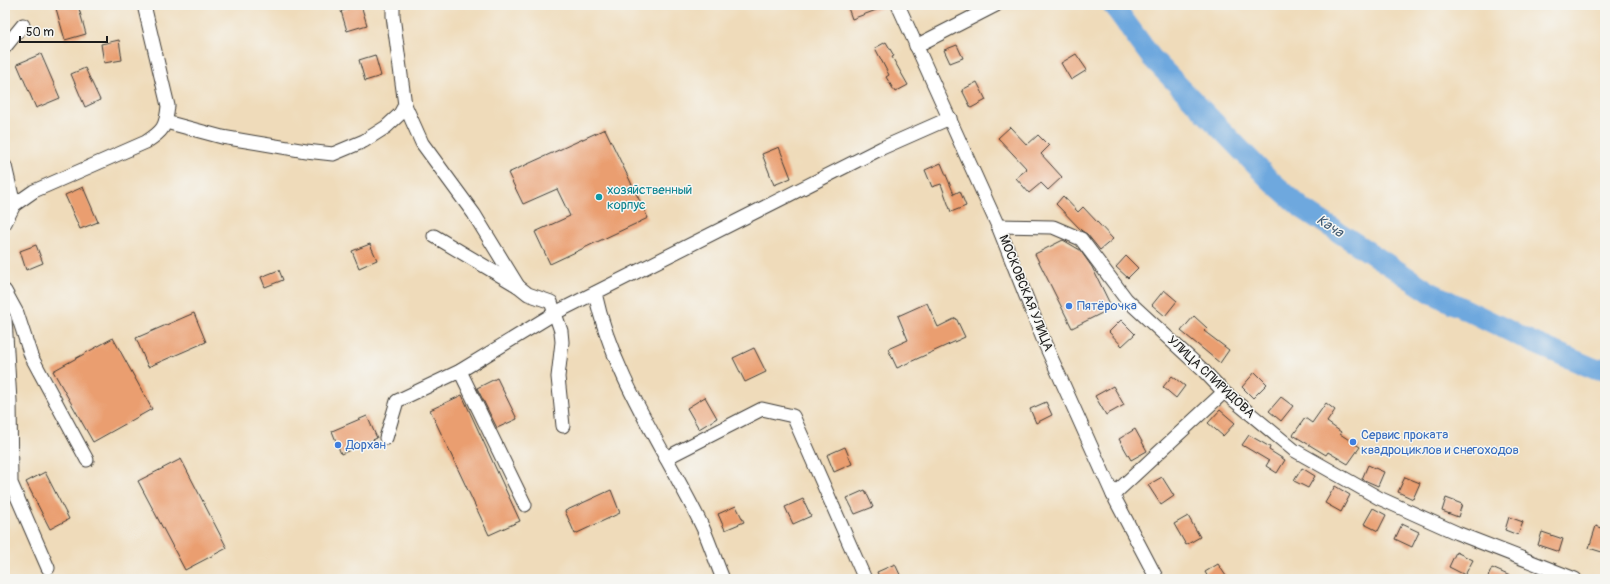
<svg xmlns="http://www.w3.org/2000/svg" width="1610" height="584" font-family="Pangolin,sans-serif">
  <rect width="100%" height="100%" fill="#f6f6f2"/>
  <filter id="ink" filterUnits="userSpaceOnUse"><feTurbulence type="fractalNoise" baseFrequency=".025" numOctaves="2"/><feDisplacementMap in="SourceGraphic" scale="8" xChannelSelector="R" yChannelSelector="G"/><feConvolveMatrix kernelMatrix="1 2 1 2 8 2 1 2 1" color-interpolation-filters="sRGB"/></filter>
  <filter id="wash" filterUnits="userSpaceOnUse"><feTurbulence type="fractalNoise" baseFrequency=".012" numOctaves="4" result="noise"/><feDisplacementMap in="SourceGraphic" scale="16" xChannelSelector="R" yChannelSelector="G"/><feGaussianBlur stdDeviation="0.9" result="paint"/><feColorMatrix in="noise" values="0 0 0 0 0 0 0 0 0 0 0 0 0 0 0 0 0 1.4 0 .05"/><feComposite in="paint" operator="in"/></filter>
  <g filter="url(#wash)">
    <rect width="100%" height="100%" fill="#efdbba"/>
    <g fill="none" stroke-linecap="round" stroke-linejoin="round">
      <polyline stroke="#6ea8de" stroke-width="21" points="1113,5 1151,57 1270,180 1303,209 1430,292 1534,343 1595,369 1605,368"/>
    </g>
    <g id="blocks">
      <g fill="#ea9e70">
        <polygon points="55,5 78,5 86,34 65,40"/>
        <polygon points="361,5 367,25 347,31 341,11"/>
        <polygon points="847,5 886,5 887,6 852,19"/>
        <polygon points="119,40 122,60 104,63 101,44"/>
        <polygon points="886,42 894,56 892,57 908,85 895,92 886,77 889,75 875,48"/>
        <polygon points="957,45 963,58 950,63 944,50"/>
        <polygon points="41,54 60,98 36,108 17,64"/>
        <polygon points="1076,54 1087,70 1071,80 1061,63"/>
        <polygon points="375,55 381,76 365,81 359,60"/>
        <polygon points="85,68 100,100 85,107 71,74"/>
        <polygon points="977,82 986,100 971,108 962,90"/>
        <polygon points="1010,127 1027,145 1038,135 1049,146 1041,154 1062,177 1048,190 1041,183 1029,193 1016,178 1027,169 998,138"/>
        <polygon points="605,129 648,218 550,264 535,232 570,216 557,189 523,204 508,173"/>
        <polygon points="779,147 791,178 774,185 762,154"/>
        <polygon points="941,163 954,194 960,191 966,206 951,212 941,184 932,187 925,170"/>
        <polygon points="83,187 98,222 80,229 65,195"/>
        <polygon points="1063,196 1078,212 1083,207 1113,239 1100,250 1087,234 1082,231 1056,204"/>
        <polygon points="1063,240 1080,250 1092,267 1112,308 1072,328 1035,254"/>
        <polygon points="370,244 377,260 359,268 352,251"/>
        <polygon points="36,245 43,263 26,270 20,251"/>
        <polygon points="1126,256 1138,268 1128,278 1116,267"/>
        <polygon points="279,270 283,280 265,287 261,277"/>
        <polygon points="1164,290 1177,301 1165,316 1152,305"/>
        <polygon points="927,303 938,327 956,318 965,337 897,368 888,349 908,340 898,316"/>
        <polygon points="194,313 206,342 148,367 136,338"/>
        <polygon points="1194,316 1207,328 1204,331 1229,350 1220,363 1181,331"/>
        <polygon points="1121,320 1135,334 1122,346 1109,332"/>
        <polygon points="113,338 152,409 93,442 53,371"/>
        <polygon points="754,348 766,372 745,382 733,358"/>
        <polygon points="1255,372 1267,384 1253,398 1242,387"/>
        <polygon points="1172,376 1185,386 1176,398 1163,387"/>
        <polygon points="497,378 517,419 497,428 477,388"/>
        <polygon points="1113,386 1124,405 1106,415 1095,396"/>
        <polygon points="462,395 520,521 489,535 430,410"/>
        <polygon points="705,397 717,418 699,429 687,408"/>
        <polygon points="1281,397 1293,406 1281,421 1269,411"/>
        <polygon points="1046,402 1052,415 1036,423 1030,409"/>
        <polygon points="1326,403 1335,410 1327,422 1341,432 1340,434 1360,447 1348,464 1328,452 1326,455 1293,435 1305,418 1312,423"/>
        <polygon points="1220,410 1235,423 1223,436 1208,423"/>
        <polygon points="367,416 377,438 341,454 332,431"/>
        <polygon points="1135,429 1147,451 1131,460 1119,439"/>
        <polygon points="1249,435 1270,447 1269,450 1285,460 1277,473 1266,466 1269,461 1242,445"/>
        <polygon points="845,447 852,464 834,472 827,455"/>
        <polygon points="181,459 227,548 185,570 138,481"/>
        <polygon points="1368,465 1384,472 1378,486 1362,479"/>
        <polygon points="1302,468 1315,476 1308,488 1294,481"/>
        <polygon points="45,472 69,519 50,529 26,482"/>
        <polygon points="1162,477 1174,496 1161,505 1148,485"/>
        <polygon points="1405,477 1420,483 1413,499 1398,492"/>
        <polygon points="1335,486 1350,495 1341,512 1325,503"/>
        <polygon points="611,490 620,513 575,534 565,511"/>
        <polygon points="865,490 873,507 855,514 847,498"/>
        <polygon points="1446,498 1462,504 1458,517 1442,511"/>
        <polygon points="803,499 811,516 793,524 785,507"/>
        <polygon points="736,506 744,522 725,530 718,514"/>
        <polygon points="1373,508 1386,515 1378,531 1364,524"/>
        <polygon points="1188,516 1200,537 1186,545 1174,524"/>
        <polygon points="1509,517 1523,522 1518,535 1505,530"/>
        <polygon points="1402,524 1419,532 1412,547 1395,539"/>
        <polygon points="1596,526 1605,529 1605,553 1589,548"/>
        <polygon points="1542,532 1563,539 1559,552 1538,545"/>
        <polygon points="1456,552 1473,560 1465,575 1449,567"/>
        <polygon points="895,564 902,579 880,579 877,572"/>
        <polygon points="1218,564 1228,579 1209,579 1205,572"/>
        <polygon points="1492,568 1517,579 1487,579"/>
      </g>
    </g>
  </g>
  <g filter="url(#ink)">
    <use href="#blocks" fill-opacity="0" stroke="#3c3934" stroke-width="1"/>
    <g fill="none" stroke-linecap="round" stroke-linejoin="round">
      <g stroke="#3c3934" stroke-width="15">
        <g id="minor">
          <polyline points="393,5 393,16 405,105 422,143 474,214 518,286"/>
          <polyline points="898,5 998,226 1045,344 1113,495 1157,579"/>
          <polyline points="916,46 996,5"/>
          <polyline points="5,47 23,25"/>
          <polyline points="166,122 222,137 306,151 333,154 364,141 386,127 400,114 405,105"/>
          <polyline points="5,166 14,205"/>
          <path d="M5 223 14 205 34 191 146 142C163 131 166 127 168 106L144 5"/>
          <polyline points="998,226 1053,227 1081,239 1126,299 1204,371 1224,392 1294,450 1379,498 1457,533 1575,579"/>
          <polyline points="434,236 518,286 528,294 551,302 561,331 562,342 558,377 563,426"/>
          <polyline points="5,291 17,313 31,356 87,460"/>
          <path d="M595 293C613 378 666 451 703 528 710 544 716 562 723 579"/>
          <polyline points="5,319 10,401 11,483 48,568"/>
          <polyline points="460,371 525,505"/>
          <polyline points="386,438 397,401 460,371 555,313 882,148 950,118"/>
          <polyline points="666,458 762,409 793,416 865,579"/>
          <polyline points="1113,495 1224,392"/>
        </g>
      </g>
      <use href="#minor" stroke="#fff" stroke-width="13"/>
    </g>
  </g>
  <circle fill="#0f9aa8" stroke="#f6f6f2" stroke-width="1.5" cx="599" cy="197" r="4"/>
  <g fill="#3f7fe0" stroke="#f6f6f2" stroke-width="1.5">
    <circle cx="1069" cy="306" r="4"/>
    <circle cx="1353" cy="442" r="4"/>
    <circle cx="338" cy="445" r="4"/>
  </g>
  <g text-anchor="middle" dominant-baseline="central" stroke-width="3" stroke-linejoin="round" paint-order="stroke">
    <g font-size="13" fill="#0d838f" stroke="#f6f6f2" text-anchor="start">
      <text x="607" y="190">хозяйственный<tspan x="607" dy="15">корпус</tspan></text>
    </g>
    <g font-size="13" fill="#1c1c1c" stroke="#f6f6f2">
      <text transform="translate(1026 293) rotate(68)">МОСКОВСКАЯ УЛИЦА</text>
      <text transform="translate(1211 377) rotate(43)">УЛИЦА СПИРИДОВА</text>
    </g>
    <g font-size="13" fill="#366cbe" stroke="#f6f6f2" text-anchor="start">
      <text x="1077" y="306">Пятёрочка</text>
      <text x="1361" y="435">Сервис проката<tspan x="1361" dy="15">квадроциклов и снегоходов</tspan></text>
      <text x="346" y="445">Дорхан</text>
    </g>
    <g font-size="14" font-style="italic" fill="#415b73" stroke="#f6f6f2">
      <text transform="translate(1330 226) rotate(33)">Кача</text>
    </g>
  </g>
  <rect width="1610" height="584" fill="none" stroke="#f6f6f2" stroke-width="20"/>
  <path d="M20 36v6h87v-6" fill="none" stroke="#1c1c1c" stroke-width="2"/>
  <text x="26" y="36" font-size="12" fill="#1c1c1c" stroke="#f6f6f2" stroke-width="3" paint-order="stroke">50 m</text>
</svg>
